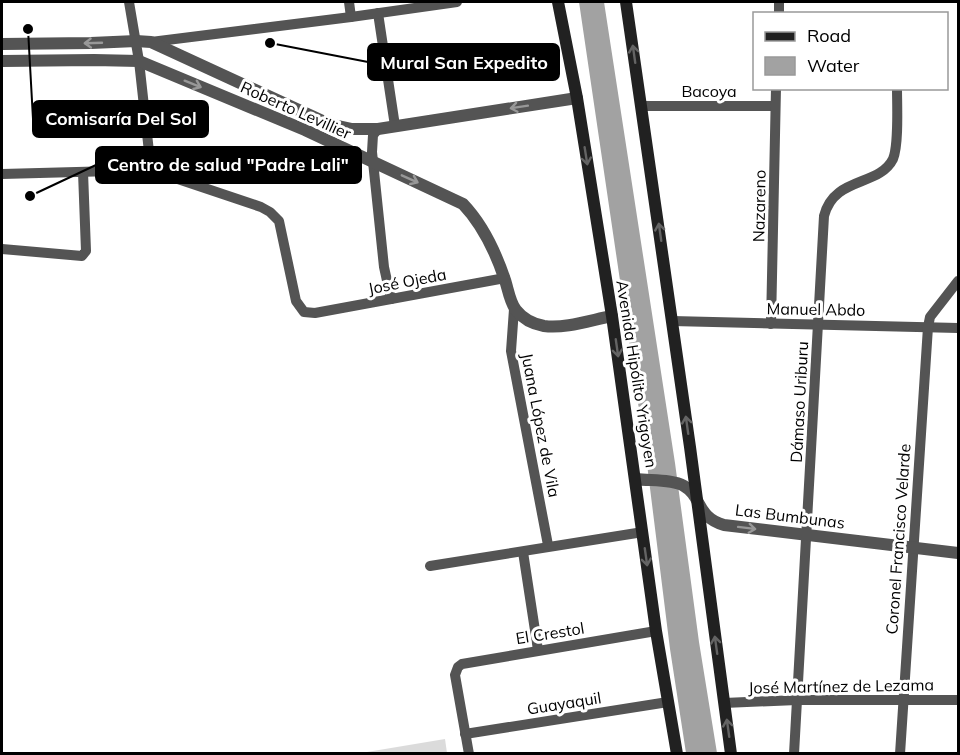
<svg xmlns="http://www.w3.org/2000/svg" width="960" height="755" font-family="Mulish,sans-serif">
  <rect width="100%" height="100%" fill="#fff"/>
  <polygon fill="#dbdbdb" points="445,739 447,753 361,753"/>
  <polygon fill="#a2a2a2" points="579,2 604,2 675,463 699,642 717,753 686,753 670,649 647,464"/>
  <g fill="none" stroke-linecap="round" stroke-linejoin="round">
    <g stroke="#545454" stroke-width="10">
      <polyline points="129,2 139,61 151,170"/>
      <polyline points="349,2 351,17"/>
      <polyline points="378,13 395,126"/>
      <polyline points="779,14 779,2"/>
      <polyline points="151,42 351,17 457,2"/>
      <polyline points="642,106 775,106"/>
      <polyline points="378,129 373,135 372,152 384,267 391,299"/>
      <polyline points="2,174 151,170 261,207 270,212 279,221 296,301 304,312 315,313 505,278"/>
      <polyline points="2,249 82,256 86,251 83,172"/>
      <polyline points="514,309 511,351 548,545"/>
      <polyline points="672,321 958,328"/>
      <polyline points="771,324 776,88"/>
      <polyline points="523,552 538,650"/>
      <polyline points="430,566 643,532"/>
      <polyline points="724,703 797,700 958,700"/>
      <polyline points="465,734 668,702"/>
      <polyline points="469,754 455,675 458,667 462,664 656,631"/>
      <path d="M794 754 824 216C834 176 879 187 893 159 899 145 897 105 897 88"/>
      <polyline points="900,754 928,327 930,317 958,281"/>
    </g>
    <g stroke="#545454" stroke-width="12">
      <polyline points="2,44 91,43 136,41 151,42 329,124 352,129 378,129 577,98"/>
      <path d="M2 61 94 60 139 61 305 130 463 204C483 225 496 253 505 280 508 289 510 303 516 310 523 319 533 324 544 326 565 329 591 320 612 316"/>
      <path d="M636 479C650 481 672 479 684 486 702 496 696 517 724 525L958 553"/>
    </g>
    <g stroke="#212121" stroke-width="12">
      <polyline points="558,2 577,98 612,316 656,631 677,754"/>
      <polyline points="626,2 690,447 731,754"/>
    </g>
  </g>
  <defs><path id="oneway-shaft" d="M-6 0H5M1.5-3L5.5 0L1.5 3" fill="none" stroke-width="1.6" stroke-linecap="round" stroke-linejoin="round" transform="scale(1.5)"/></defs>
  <g stroke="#989898">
    <use href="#oneway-shaft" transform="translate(93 43) rotate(178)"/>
    <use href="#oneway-shaft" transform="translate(193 84) rotate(22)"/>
    <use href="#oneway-shaft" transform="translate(519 107) rotate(171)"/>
    <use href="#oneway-shaft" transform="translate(410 179) rotate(24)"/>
    <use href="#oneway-shaft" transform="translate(747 528) rotate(7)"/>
  </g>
  <g stroke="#646464">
    <use href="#oneway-shaft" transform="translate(634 54) rotate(-98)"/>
    <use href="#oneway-shaft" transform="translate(586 156) rotate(81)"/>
    <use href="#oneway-shaft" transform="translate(660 232) rotate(-98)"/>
    <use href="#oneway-shaft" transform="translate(617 348) rotate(82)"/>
    <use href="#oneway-shaft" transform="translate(687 425) rotate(-98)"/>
    <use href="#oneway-shaft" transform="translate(646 557) rotate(82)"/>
    <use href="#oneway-shaft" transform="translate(716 645) rotate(-98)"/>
    <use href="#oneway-shaft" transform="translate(728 728) rotate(-98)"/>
  </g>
  <g text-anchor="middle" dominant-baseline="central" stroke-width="6" stroke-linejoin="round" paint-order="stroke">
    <g font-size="16" fill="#000" stroke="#fff">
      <text x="709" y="91">Bacoya</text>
      <text transform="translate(296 110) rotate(24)">Roberto Levillier</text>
      <text transform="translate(759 206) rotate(-89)">Nazareno</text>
      <text transform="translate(407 281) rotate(-11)">José Ojeda</text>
      <text transform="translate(816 309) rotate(1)">Manuel Abdo</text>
      <text transform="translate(637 374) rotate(81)">Avenida Hipólito Yrigoyen</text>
      <text transform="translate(799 402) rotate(-87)">Dámaso Uriburu</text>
      <text transform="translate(541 425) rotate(79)">Juana López de Vila</text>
      <text transform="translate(790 516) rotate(7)">Las Bumbunas</text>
      <text transform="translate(898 539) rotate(-86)">Coronel Francisco Velarde</text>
      <text transform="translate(550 633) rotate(-9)">El Crestol</text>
      <text transform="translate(841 686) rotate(-1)">José Martínez de Lezama</text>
      <text transform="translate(564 703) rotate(-9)">Guayaquil</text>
    </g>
  </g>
  <path fill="none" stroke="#000" stroke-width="2" d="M270 43L368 62M28 29L33 119M30 196L96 165"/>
  <g fill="#000" stroke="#fff" stroke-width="2">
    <circle cx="270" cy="43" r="6"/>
    <circle cx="28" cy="29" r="6"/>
    <circle cx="30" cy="196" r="6"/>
  </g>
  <g fill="#000" stroke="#000" stroke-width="2">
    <rect x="368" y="44" width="191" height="36" rx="6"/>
    <rect x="33" y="101" width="175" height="36" rx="6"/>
    <rect x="96" y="147" width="265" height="36" rx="6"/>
  </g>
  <g font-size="18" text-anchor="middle" font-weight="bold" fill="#fff">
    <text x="464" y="69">Mural San Expedito</text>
    <text x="121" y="125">Comisaría Del Sol</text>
    <text x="228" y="171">Centro de salud "Padre Lali"</text>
  </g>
  <rect width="960" height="755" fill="none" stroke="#000000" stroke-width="6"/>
  <rect x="753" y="12" width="195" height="78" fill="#ffffff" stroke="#999999" stroke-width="1.5"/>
  <rect x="765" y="32" width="30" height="9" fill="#212121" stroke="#999999" stroke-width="1.5"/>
  <text x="807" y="42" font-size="18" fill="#000000">Road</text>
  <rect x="765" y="57" width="30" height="18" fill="#a2a2a2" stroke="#999999" stroke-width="1.5"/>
  <text x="807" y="72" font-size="18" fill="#000000">Water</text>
</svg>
